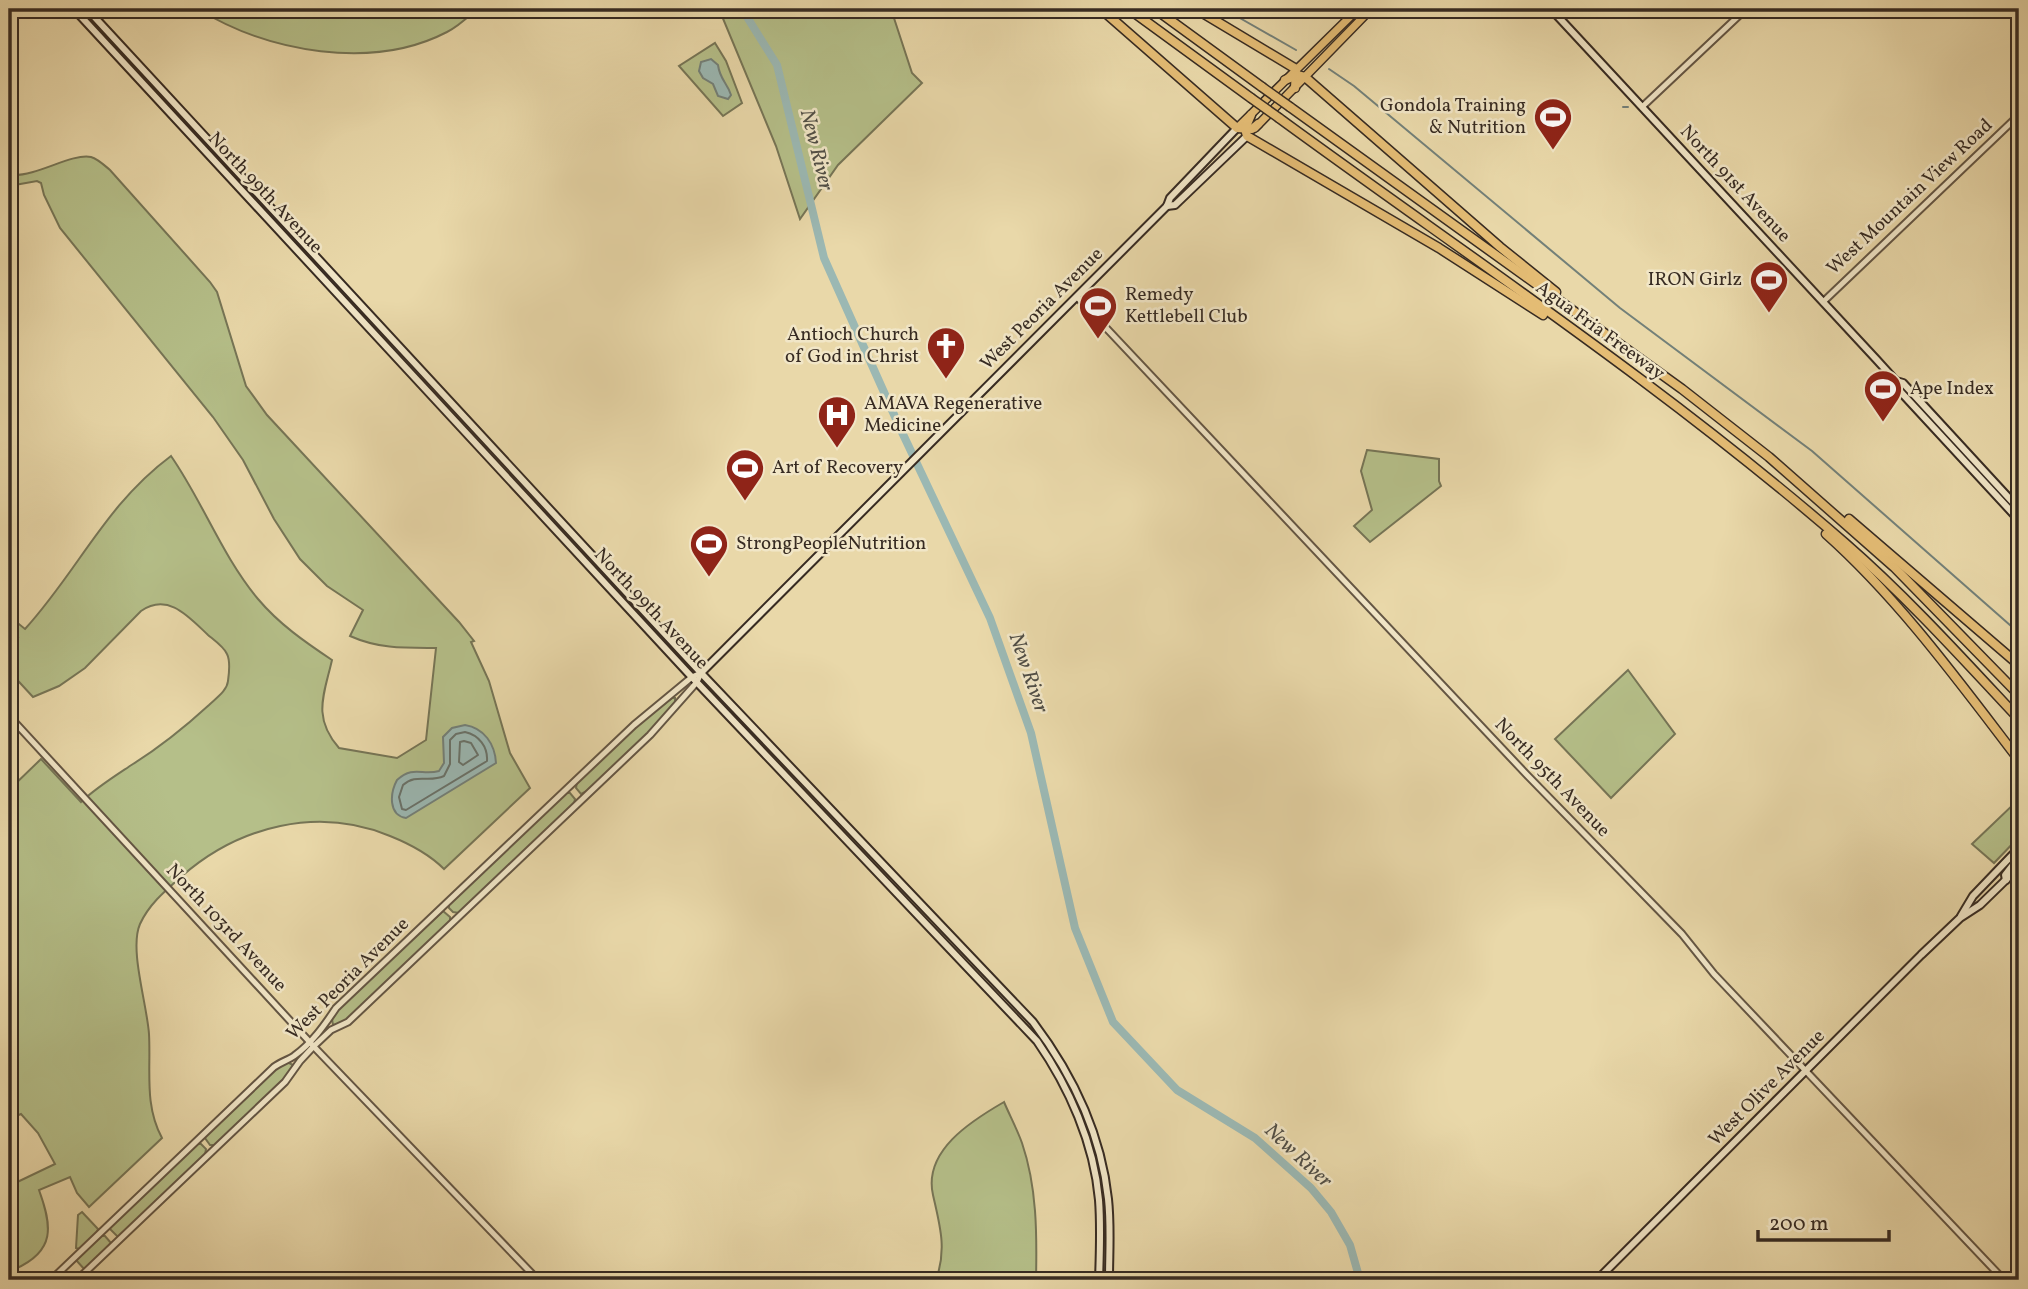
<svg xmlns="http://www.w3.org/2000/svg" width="2028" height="1289" font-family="Vollkorn,serif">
  <rect width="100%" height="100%" fill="#e9d8a9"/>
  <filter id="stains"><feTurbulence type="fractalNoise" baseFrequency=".00286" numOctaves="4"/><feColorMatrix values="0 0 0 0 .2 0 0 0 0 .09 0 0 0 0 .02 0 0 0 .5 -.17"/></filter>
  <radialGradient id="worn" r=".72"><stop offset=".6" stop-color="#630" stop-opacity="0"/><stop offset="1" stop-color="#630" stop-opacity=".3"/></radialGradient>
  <g fill="#b5bf89" stroke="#767556" stroke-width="2">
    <path d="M198 9H294L335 17 359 9H477C468 17 458 27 447 32 372 71 268 52 198 9Z"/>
    <polygon points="719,9 891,9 912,73 922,83 838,165 800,219 776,146"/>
    <polygon points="715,43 726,61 742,103 723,116 679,66"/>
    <path d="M9 144 13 175C37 176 72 153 91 157 98 159 104 165 110 170L210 282 217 292 246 386 267 415 459 622 474 641 471 642 489 681 510 753 530 788 444 869C428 853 410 844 390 836 318 806 239 826 182 876 166 890 149 904 140 924 129 949 147 1004 149 1034 151 1070 144 1105 162 1138L89 1207 77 1193 70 1177 39 1190C52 1226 56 1251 15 1269L9 1266V1186L55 1164 38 1133 21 1114 9 1119V790L41 759 81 802C97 787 115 776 133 764 160 747 185 727 209 705 216 698 227 691 228 681 229 674 230 660 227 654 224 647 214 640 208 635 189 617 168 592 141 611L85 668 59 686 33 697 9 671V650L18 638 9 630V616L25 629C78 571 105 505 171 456 203 502 222 556 258 599 279 624 305 642 332 660 324 695 312 717 339 748L397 758 426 740 436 648C405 648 379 649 350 636L363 610 327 586 300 559 274 519 243 460 213 417 60 228 44 195 41 183 37 181 9 186Z"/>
    <polygon points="1367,450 1439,459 1439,481 1441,486 1370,542 1354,526 1372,510 1361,471"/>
    <polygon points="1628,670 1675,734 1611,798 1555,739"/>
    <polygon points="672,698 675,698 675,702 647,735 587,791 581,794 576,788 577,782 634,727"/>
    <polygon points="566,793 570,793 575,799 574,804 459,913 453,912 449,908 449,904"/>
    <polygon points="2019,799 2019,837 1994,863 1972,844"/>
    <polygon points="443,911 450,917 450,922 344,1023 333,1025 332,1019 337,1010"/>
    <polygon points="287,1062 293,1065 288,1076 216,1145 210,1145 205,1138 206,1135 278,1067"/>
    <path d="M1004 1102C1010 1116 1017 1129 1022 1143 1037 1187 1037 1234 1036 1280H936C947 1249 940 1226 933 1195 923 1151 971 1121 1004 1102Z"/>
    <polygon points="197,1144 201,1144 206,1149 205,1155 119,1237 117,1236 110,1229 111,1226"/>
    <polygon points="82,1212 98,1229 96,1234 79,1249 76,1248 78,1215"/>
    <polygon points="101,1236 105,1236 111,1243 85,1270 76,1260"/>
  </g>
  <g fill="#9bb8b3" stroke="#738079" stroke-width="2">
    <path d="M711 59 718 65C720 80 727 82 731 95L728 99 718 96 713 84 703 78 699 71 701 62Z"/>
    <path d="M465 725C484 728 495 744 496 763L406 818C388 815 390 793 397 780 414 765 422 776 439 771L444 763 443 737 452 728Z"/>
  </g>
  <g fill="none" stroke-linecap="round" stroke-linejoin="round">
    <g stroke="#69726a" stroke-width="2">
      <path d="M465 732C479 735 488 747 487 761L406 810 402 809 399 797 403 785C416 773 429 783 444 776L450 764V740L456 734Z"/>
      <polygon points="464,741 471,743 478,755 463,765 459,762 460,742"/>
    </g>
    <g stroke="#738079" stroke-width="2">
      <polyline points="1224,9 1296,50"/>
      <polyline points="1329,69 1354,86 1620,308 1812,451 2019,633"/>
      <polyline points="1623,107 1628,107"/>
    </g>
    <polyline stroke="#9bb8b3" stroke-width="8" points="742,9 777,65 824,258 900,428 990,618 1031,733 1075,928 1113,1022 1177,1090 1255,1138 1311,1188 1331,1212 1350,1245 1360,1280"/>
    <g stroke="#645644" stroke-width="9">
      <g id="tertiary">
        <polyline points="1642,107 1746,9"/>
        <polyline points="1077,297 1527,775 1682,934 1714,974 2004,1280"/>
        <polyline points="1823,302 2019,115"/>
        <polyline points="9,716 317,1050 538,1280"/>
        <path d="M51 1280 274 1067C281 1062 288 1060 294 1056 312 1043 324 1026 336 1008L634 725 692 677 701 673"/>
        <polyline points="77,1280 285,1082 300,1061 314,1046 331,1030 348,1022 650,735 697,682 701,673"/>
      </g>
    </g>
    <g stroke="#372b22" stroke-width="10">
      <g id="secondary">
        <path d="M74 9 688 673 1037 1041C1069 1087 1094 1143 1099 1200 1101 1226 1100 1253 1099 1280"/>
        <path d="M87 9 701 673 1033 1022C1073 1075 1101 1133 1108 1199 1111 1226 1109 1253 1109 1280"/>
        <polyline points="1551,9 1876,359 1896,381 1903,383 2019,509"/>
        <polyline points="1167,206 1175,205 1247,136"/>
        <polyline points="1896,381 1898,389 2019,520"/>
        <polyline points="701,673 1167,206 1170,198 1237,128"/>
        <polyline points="2006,880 2005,875 2019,857"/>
        <polyline points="1961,916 1973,896 2019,848"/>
        <polyline points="1597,1280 1921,955 1960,918 1980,905 2019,867"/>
      </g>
    </g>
    <g stroke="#372b22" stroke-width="10">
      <g id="primary">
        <polyline points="1237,128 1358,9"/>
        <polyline points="1255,128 1371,9"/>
      </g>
    </g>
    <g stroke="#372b22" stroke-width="11">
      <g id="motorway">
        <polyline points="1101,9 1237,128 1252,129 1258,124"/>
        <polyline points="1129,9 1251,98"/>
        <polyline points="1155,9 1262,87"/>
        <polyline points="1196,9 1296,69 1295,88"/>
        <polyline points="1285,80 1297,75 1305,77 1500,247 1556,292"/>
        <polyline points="1290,107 1682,389 1769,457 1894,567 2019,695"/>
        <polyline points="1251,115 1245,129 1247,136 1439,248 1543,315"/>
        <path d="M1279 118C1469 257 1667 388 1845 543 1907 597 1963 659 2019 719"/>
        <polyline points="1849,519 2019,665"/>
        <path d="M1826 534C1899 599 1960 683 2019 760"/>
      </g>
    </g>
    <use href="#tertiary" stroke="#f1e6c7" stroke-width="5"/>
    <use href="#secondary" stroke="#f1e6c7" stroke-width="6"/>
    <use href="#primary" stroke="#e4bc74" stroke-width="7"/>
    <use href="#motorway" stroke="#e4bc74" stroke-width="8"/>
    <g stroke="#372b22" stroke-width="11" stroke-linecap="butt">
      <g id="motorway-bridge">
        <polyline points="1262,87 1290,107"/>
        <polyline points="1251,98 1279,118"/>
      </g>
    </g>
    <use href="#motorway-bridge" stroke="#e4bc74" stroke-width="8"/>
  </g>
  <defs>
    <g id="stadium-pin" transform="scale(2.0125)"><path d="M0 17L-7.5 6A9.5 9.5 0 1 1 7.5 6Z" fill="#8f2418" stroke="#f1e6c7"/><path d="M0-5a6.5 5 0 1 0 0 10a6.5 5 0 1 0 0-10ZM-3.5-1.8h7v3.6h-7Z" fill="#fff"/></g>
    <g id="church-pin" transform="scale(2.0125)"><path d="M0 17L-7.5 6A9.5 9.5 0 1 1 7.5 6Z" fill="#8f2418" stroke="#f1e6c7"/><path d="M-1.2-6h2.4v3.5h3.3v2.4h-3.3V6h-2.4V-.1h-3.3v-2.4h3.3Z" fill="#fff"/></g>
    <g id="hospital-pin" transform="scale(2.0125)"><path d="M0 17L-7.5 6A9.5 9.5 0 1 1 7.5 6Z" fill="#8f2418" stroke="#f1e6c7"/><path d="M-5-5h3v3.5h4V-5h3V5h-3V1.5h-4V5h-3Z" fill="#fff"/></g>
  </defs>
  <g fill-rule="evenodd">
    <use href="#stadium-pin" x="1553" y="117"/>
    <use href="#stadium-pin" x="1769" y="280"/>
    <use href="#stadium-pin" x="1098" y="306"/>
    <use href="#church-pin" x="946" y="346"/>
    <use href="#stadium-pin" x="1883" y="389"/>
    <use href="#hospital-pin" x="837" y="415"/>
    <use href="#stadium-pin" x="745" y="468"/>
    <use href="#stadium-pin" x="709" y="544"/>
  </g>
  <g text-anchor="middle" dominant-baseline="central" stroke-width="5" stroke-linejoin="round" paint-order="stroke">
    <g font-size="19" fill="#372b22" stroke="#f1e6c7" text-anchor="start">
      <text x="1526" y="106" text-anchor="end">Gondola Training<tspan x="1526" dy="22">&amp; Nutrition</tspan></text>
      <text x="1742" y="280" text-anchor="end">IRON Girlz</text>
      <text x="1125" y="295">Remedy<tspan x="1125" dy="22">Kettlebell Club</tspan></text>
      <text x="919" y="335" text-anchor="end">Antioch Church<tspan x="919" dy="22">of God in Christ</tspan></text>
      <text x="1910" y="389">Ape Index</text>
      <text x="864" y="404">AMAVA Regenerative<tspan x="864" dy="22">Medicine</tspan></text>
      <text x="772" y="468">Art of Recovery</text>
      <text x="736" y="544">StrongPeopleNutrition</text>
    </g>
    <g font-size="19" fill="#372b22" stroke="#f1e6c7">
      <text transform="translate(1735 184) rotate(47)">North 91st Avenue</text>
      <text transform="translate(265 193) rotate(47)">North 99th Avenue</text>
      <text transform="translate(1910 197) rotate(-43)">West Mountain View Road</text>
      <text transform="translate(1042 309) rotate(-45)">West Peoria Avenue</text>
      <text transform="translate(1600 331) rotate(36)">Agua Fria Freeway</text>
      <text transform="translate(651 609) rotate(47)">North 99th Avenue</text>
      <text transform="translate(1552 778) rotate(46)">North 95th Avenue</text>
      <text transform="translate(226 928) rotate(47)">North 103rd Avenue</text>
      <text transform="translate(348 979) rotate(-45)">West Peoria Avenue</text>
      <text transform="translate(1767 1088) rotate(-45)">West Olive Avenue</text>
    </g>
    <g font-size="21" font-style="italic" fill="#504e46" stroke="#f1e6c7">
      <text transform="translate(816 150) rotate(76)">New River</text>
      <text transform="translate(1028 673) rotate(71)">New River</text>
      <text transform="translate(1298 1156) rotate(43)">New River</text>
    </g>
  </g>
  <rect width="2028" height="1289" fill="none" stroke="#e9d8a9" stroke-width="35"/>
  <rect x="10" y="10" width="2007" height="1268" fill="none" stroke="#372b22" stroke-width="3.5"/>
  <rect x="18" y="18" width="1993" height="1254" fill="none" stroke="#372b22" stroke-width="2"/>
  <path d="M1758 1230v10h131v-10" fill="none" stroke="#372b22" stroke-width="3.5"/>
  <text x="1769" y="1230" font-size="21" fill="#372b22" stroke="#f1e6c7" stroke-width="5" paint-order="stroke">200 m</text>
  <rect width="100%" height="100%" filter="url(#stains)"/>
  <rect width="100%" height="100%" fill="url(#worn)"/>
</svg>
